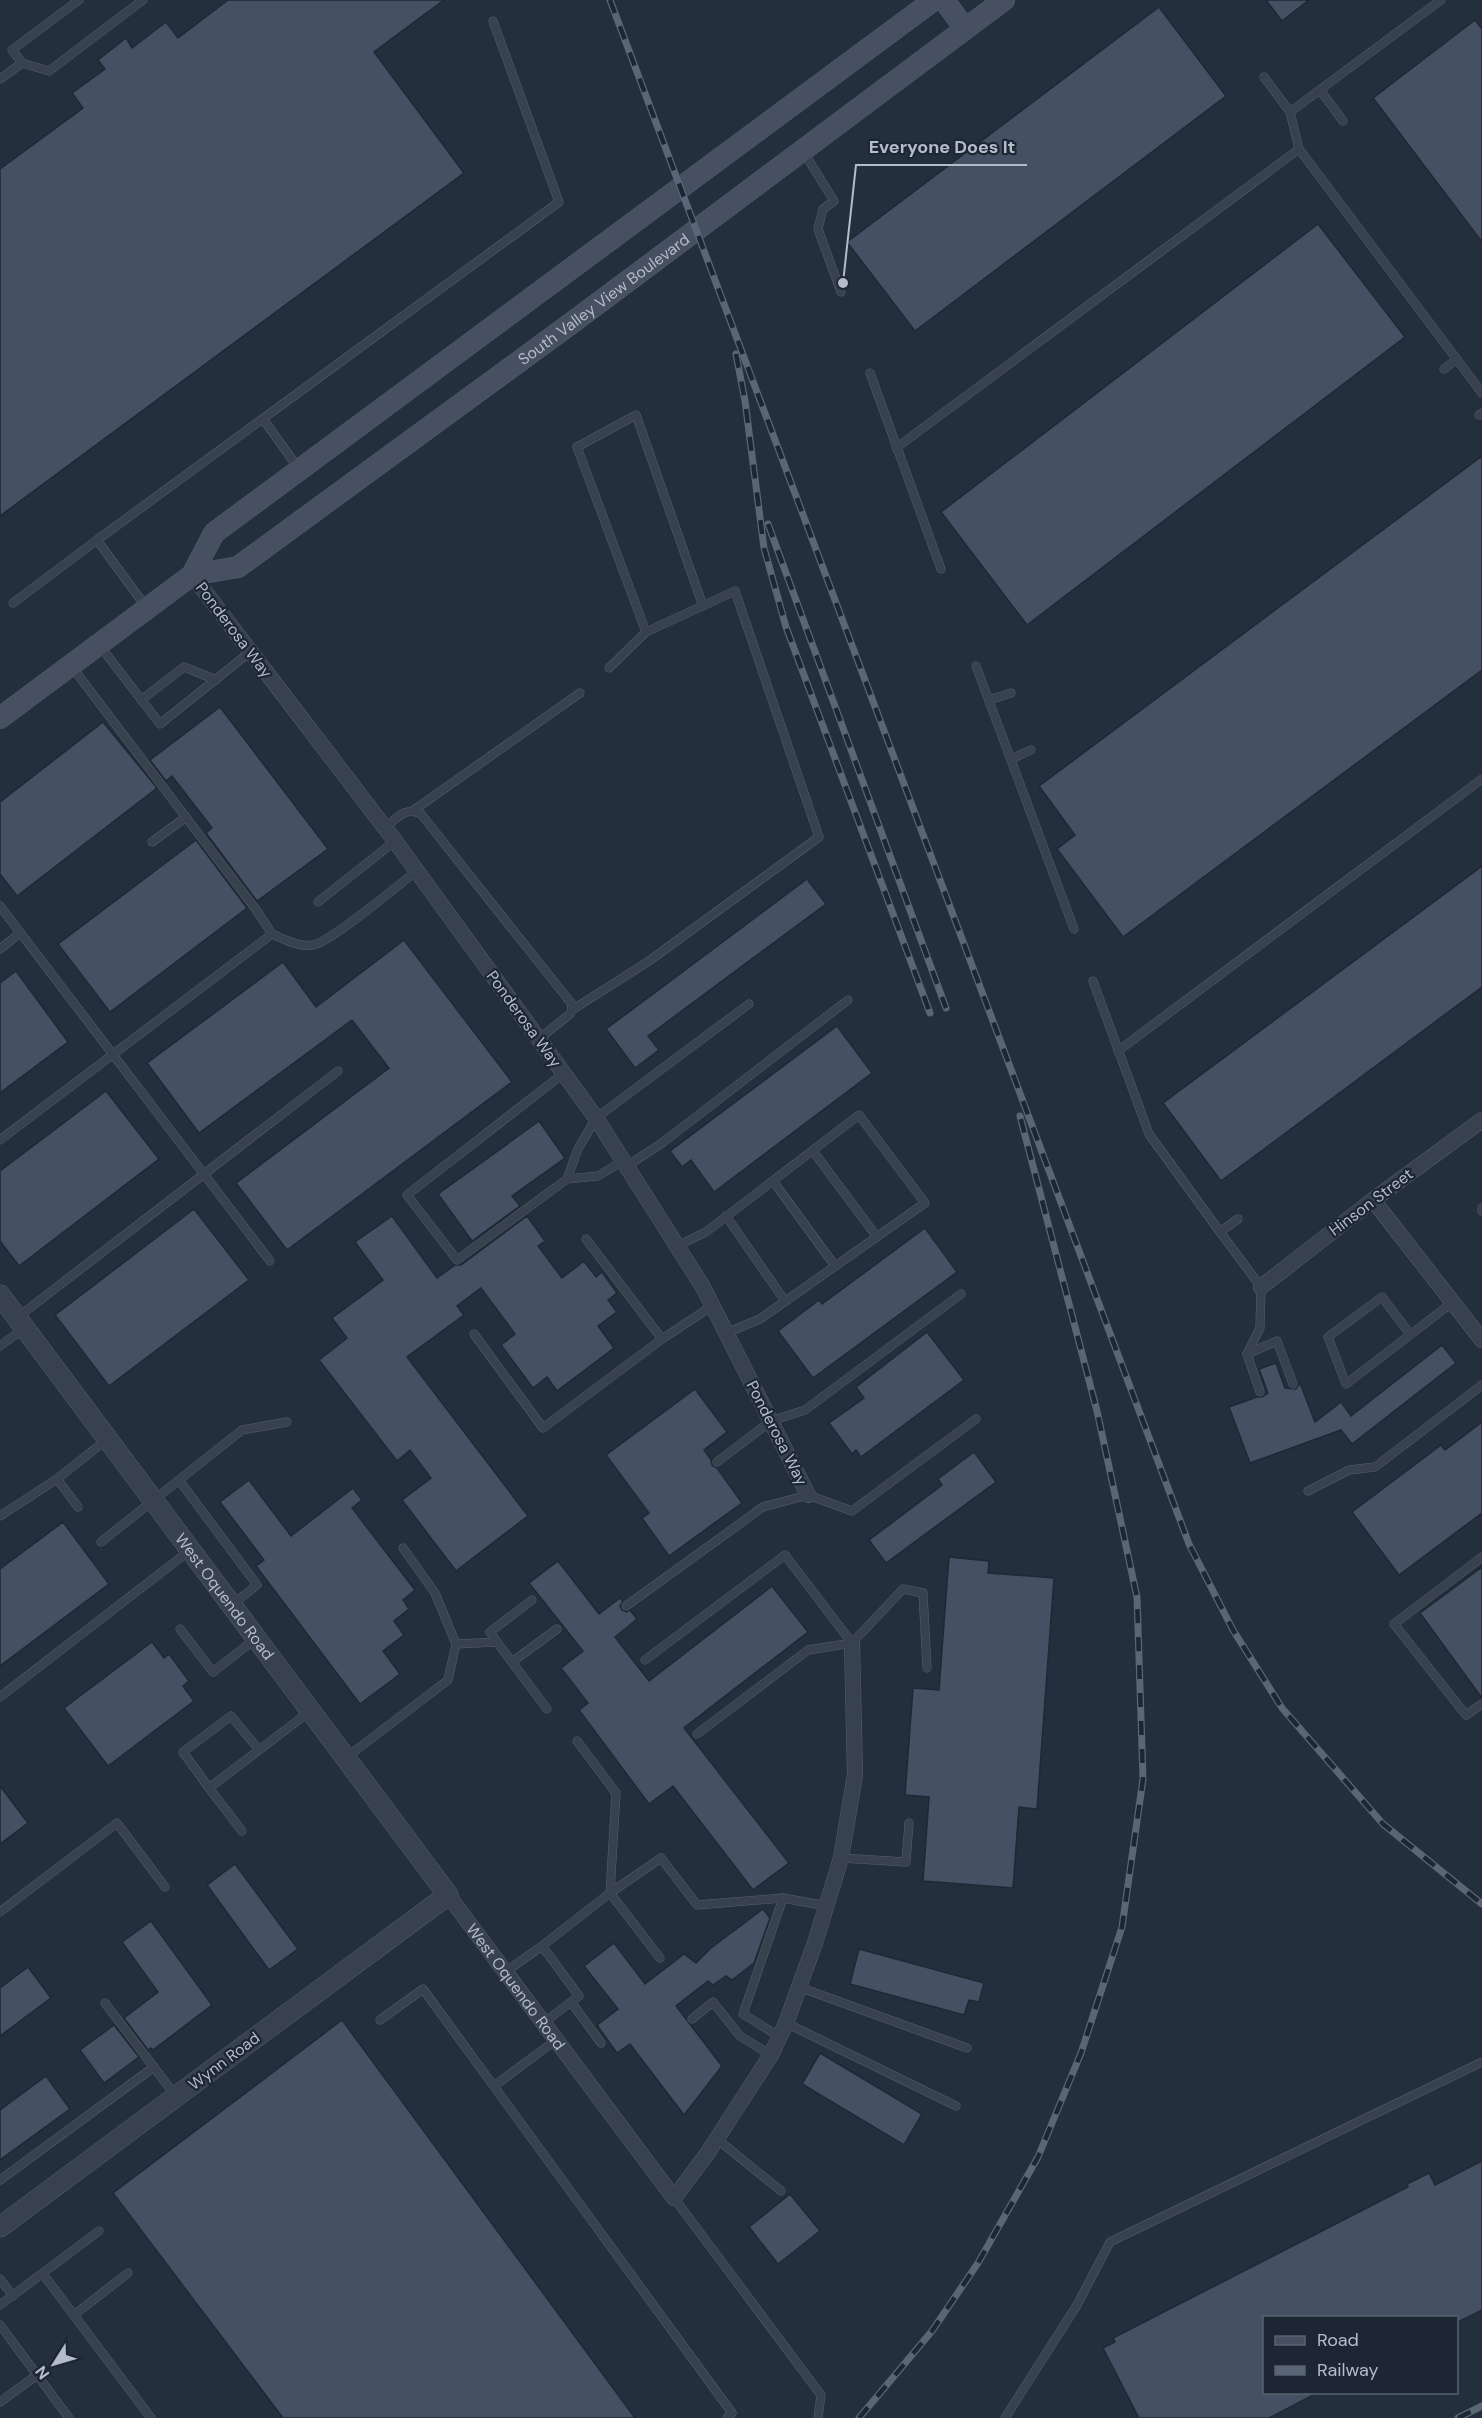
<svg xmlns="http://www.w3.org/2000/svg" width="1482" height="2418" font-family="'DM Sans',sans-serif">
  <rect width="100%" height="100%" fill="#242f3e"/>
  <g fill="#455162" stroke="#1f2835" stroke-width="1.5">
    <polygon points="228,0 444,0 374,52 464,173 0,516 0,169 83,108 72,93 105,69 98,60 126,38 132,48 166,22 178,38"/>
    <polygon points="1266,0 1309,0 1282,21"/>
    <polygon points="1159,7 1226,96 915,331 847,242"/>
    <polygon points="1475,20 1482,29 1482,242 1373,98"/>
    <polygon points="1318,224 1405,337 1027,625 941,512"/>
    <polygon points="1482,456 1482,670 1123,937 1057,849 1075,835 1039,786"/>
    <polygon points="220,707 328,849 257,901 206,833 212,828 172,776 166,781 150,760"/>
    <polygon points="103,722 157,788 17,896 0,874 0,802"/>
    <polygon points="196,840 247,908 110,1012 58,944"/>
    <polygon points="1482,866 1482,987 1221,1181 1163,1103"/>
    <polygon points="807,879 826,904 648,1036 659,1050 635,1068 606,1029"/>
    <polygon points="404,940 512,1082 287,1250 236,1183 389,1068 352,1020 199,1133 147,1063 283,962 316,1007"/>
    <polygon points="16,971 68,1042 0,1093 0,983"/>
    <polygon points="837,1026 872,1073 714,1192 691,1160 682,1167 670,1151"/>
    <polygon points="106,1091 159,1159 19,1266 0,1241 0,1171"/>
    <polygon points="539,1121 565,1158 512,1196 520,1206 472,1241 438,1194"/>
    <polygon points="194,1209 249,1280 109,1386 55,1315"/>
    <polygon points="392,1216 437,1278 455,1265 461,1265 527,1216 545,1241 538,1246 562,1278 584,1261 596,1277 602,1272 617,1293 608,1300 617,1312 598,1326 614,1348 557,1391 547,1377 533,1388 501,1345 515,1334 481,1288 457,1306 464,1315 407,1357 528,1516 456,1571 402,1500 431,1478 410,1450 397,1461 319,1360 347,1338 332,1318 383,1280 355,1242"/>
    <polygon points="925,1228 957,1272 813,1378 778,1331 819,1300 822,1304"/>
    <polygon points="927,1332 964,1380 861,1457 856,1450 852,1454 829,1423 864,1398 856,1387"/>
    <polygon points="1442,1345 1456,1363 1352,1444 1341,1430 1250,1463 1229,1407 1257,1397 1262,1397 1268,1393 1259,1369 1276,1363 1285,1388 1296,1389 1300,1383 1315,1422 1341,1402 1351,1416"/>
    <polygon points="695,1389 727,1432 704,1450 711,1460 712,1465 717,1468 742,1503 669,1556 642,1518 649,1513 606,1455"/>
    <polygon points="1482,1422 1482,1513 1399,1575 1352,1512 1441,1445 1445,1450"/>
    <polygon points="974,1452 996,1482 886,1563 869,1540 942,1485 938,1479"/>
    <polygon points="249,1480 291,1536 353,1488 362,1500 352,1508 415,1590 403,1600 409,1609 394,1621 404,1635 383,1651 400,1674 360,1704 256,1566 264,1560 220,1502"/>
    <polygon points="63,1522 109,1584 0,1666 0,1569"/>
    <polygon points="949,1557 989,1561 988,1573 1054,1578 1037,1809 1019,1807 1013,1888 923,1881 929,1797 905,1795 913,1688 939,1690"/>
    <polygon points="558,1561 599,1614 620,1598 623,1601 620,1606 622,1610 626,1612 630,1610 637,1619 615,1637 649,1681 772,1586 808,1632 684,1728 789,1863 753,1890 673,1786 649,1804 579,1710 588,1703 561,1668 583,1651 529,1583"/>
    <polygon points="1482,1567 1482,1698 1420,1613"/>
    <polygon points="152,1642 164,1658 169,1654 189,1681 183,1686 194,1701 108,1766 64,1708"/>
    <polygon points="0,1786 28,1823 0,1844"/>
    <polygon points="235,1864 298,1949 269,1970 207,1885"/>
    <polygon points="763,1909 770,1918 754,1963 732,1980 726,1976 713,1985 708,1981 676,2006 722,2066 684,2115 630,2044 617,2053 597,2025 618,2009 584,1966 614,1943 645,1984 684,1954 696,1963 711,1948"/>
    <polygon points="151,1921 212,2005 153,2050 151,2048 148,2050 124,2018 158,1992 122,1942"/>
    <polygon points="859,1949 984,1983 979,2002 969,2000 964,2015 850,1984"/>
    <polygon points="28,1967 51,1998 0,2036 0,1988"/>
    <polygon points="342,2020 635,2418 283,2418 113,2193"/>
    <polygon points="114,2025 139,2057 104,2083 80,2050"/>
    <polygon points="820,2053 922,2114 904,2145 802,2084"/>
    <polygon points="46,2076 70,2109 0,2160 0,2110"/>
    <polygon points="1482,2161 1482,2310 1456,2323 1456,2318 1264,2318 1264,2392 1319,2392 1269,2418 1139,2418 1103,2348 1115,2342 1113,2338 1408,2187 1407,2184 1429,2173 1435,2185"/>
    <polygon points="790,2194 820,2231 778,2264 749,2227"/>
  </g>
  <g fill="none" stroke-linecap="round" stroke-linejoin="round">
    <g stroke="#565f6c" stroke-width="9">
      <g id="service">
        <polyline points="22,63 49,71 143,0"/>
        <polyline points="1264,77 1290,112 1441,0"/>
        <polyline points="0,79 22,63 12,50 79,0"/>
        <polyline points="1320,90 1343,121"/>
        <polyline points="1290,112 1299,149 1482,393"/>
        <polyline points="803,151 834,201 823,209 818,229 841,292"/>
        <polyline points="1444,369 1457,359"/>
        <polyline points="870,373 941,569"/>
        <polyline points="1479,415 1482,413"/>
        <polyline points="263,419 299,469"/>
        <polyline points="896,448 1299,149"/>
        <polyline points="13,603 97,540"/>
        <polyline points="146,607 97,540 559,202 493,21"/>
        <polyline points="646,632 577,447 636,415 703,606"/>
        <polyline points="100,646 160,724 250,652"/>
        <polyline points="976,666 1074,929"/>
        <polyline points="72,667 257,911 272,934"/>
        <polyline points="141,700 184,667 216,680"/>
        <polyline points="989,700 1011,693"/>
        <polyline points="1011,759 1031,750"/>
        <polyline points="414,810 580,693"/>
        <path d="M385 828C397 818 406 806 421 814L571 1003 572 1010 570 1014 539 1039"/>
        <polyline points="152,842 186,817"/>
        <polyline points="318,902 395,841"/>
        <polyline points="0,906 270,1261"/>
        <polyline points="0,949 20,933"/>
        <polyline points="1093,981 1149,1134 1220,1232"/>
        <polyline points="572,1010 649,961 819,837 735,591 646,632 609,668"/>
        <polyline points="1118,1051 1482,779"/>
        <polyline points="564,1073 407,1195 457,1260 567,1179 598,1176 623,1161"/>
        <path d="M0 1140 272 934C284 939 300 948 313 945 331 942 398 885 417 871"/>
        <polyline points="813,1151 877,1237"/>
        <polyline points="627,1166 662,1143 848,1000"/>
        <polyline points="567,1179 578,1149 596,1118 749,1004"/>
        <polyline points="773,1181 835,1266"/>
        <polyline points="1482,1208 1482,1211"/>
        <polyline points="726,1216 785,1301"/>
        <polyline points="1238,1219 1220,1232 1261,1287 1260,1328 1247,1354 1260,1392"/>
        <polyline points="586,1239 662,1339"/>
        <polyline points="677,1246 706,1232 859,1115 925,1203 760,1319 726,1333"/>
        <polyline points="18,1317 338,1071"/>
        <polyline points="474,1334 543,1428 662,1339 712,1306"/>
        <polyline points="1410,1334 1382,1297 1328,1337 1346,1384 1453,1302"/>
        <polyline points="0,1346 23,1329"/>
        <polyline points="1247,1354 1277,1341 1293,1384"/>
        <polyline points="717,1462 771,1421 805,1410 961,1294"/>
        <polyline points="179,1480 242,1430 287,1422"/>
        <polyline points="1308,1491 1349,1470 1375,1467 1482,1385"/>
        <polyline points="78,1507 57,1479 106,1440"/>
        <polyline points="0,1516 57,1479"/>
        <polyline points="101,1542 179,1480 257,1585 233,1604"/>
        <polyline points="1482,1557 1394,1624 1466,1715 1482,1704"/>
        <polyline points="626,1606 763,1507 808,1495 852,1511 976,1419"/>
        <polyline points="180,1629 213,1672 255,1639"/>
        <polyline points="497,1642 490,1632 532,1600"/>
        <polyline points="456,1644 497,1642 547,1709"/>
        <polyline points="645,1660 785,1555 852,1643"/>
        <polyline points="512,1662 557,1629"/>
        <polyline points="0,1697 189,1551"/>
        <polyline points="697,1734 808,1650 852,1643 903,1589 923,1593 927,1668"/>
        <polyline points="577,1741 616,1793 610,1893"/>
        <polyline points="259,1750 231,1716 183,1752 209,1788 309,1712"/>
        <polyline points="347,1757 448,1680 456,1644 435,1593 403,1548"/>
        <polyline points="209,1788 242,1831"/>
        <polyline points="841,1858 906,1862 909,1823"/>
        <polyline points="610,1893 661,1858 697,1905 783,1898"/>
        <polyline points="0,1912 117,1823 165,1887"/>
        <polyline points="505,1972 542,1946"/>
        <polyline points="799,1987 967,2048"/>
        <polyline points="571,2002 601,2043"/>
        <polyline points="105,2003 175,2095"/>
        <polyline points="692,2019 713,2002 740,2036 771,2055"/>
        <polyline points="380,2020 423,1989 732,2413 727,2418"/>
        <polyline points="543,2023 579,1996 542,1946 610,1893 660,1958"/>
        <polyline points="786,2023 956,2106"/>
        <polyline points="780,2037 743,2014 783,1898 827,1906"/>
        <polyline points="494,2086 556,2040"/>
        <polyline points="717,2139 781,2191"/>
        <polyline points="0,2180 154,2067"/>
        <polyline points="674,2198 821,2395 818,2418"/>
        <polyline points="43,2274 151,2418"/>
        <polyline points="0,2279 13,2296"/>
        <polyline points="0,2305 99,2231"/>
        <polyline points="74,2315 128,2273"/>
        <polyline points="0,2325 69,2418"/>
        <polyline points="0,2402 37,2375"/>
        <polyline points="1005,2418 1077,2305 1110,2242 1482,2062"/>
      </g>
    </g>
    <g stroke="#565f6c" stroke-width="16">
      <g id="minor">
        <polyline points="192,575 395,841 596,1118 703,1287 808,1495"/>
        <polyline points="1373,1200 1482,1340"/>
        <polyline points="1261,1287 1373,1200 1482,1120"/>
        <path id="s1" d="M448 1895 674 2198 707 2154 771 2055 786 2023 815 1943 841 1858 855 1775 852 1643"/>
      </g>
    </g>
    <g stroke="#565f6c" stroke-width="21">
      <g id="tertiary">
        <path id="s2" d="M0 1295 448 1895 0 2227"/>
      </g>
    </g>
    <g stroke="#565f6c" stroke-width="22">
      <g id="secondary">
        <polyline points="944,0 965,29"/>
        <path id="s3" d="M192 575 238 567 573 322 1004 0"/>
        <polyline points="0,718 192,575 214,533 934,0"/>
      </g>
    </g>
    <use href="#service" stroke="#38414e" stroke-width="8"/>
    <use href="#minor" stroke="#38414e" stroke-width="15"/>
    <use href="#tertiary" stroke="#38414e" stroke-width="20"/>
    <use href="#secondary" stroke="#465061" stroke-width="21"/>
    <g stroke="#5a6575" stroke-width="7">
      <g id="rail">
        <polyline points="610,0 1189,1544 1233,1630 1282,1708 1383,1824 1482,1904"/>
        <polyline points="736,354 745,401 764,548 786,627 930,1013"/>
        <polyline points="768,524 946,1008"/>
        <polyline points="859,2418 932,2331 978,2263 1038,2157 1081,2053 1122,1927 1143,1779 1137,1597 1097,1411 1020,1116"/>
        <polyline points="1458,2418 1482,2406"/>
      </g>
    </g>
    <use href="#rail" stroke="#1d2633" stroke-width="4.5" stroke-dasharray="14" stroke-linecap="butt"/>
  </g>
  <g text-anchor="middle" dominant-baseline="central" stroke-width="4.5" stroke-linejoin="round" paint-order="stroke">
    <g font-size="16" fill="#b4bcc9" stroke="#1d2633">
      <text stroke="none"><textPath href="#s3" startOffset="500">South Valley View Boulevard</textPath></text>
      <text transform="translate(234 630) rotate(53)">Ponderosa Way</text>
      <text transform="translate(524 1019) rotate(54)">Ponderosa Way</text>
      <text transform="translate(1371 1202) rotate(-37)">Hinson Street</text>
      <text transform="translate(777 1433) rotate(63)">Ponderosa Way</text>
      <text stroke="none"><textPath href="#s2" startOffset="376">West Oquendo Road</textPath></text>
      <text stroke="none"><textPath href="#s1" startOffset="114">West Oquendo Road</textPath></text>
      <text transform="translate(224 2061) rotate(-37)">Wynn Road</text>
    </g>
  </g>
  <path fill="none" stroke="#b4bcc9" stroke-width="2" d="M843 283L856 165H1027"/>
  <circle fill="#b4bcc9" stroke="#1d2633" stroke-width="2" cx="843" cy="283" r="6"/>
  <g font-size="18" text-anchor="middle" font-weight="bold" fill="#b4bcc9" stroke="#1d2633" stroke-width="4.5" stroke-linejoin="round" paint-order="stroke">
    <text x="942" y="153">Everyone Does It</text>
  </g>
  <rect x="1263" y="2316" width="195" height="78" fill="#1d2633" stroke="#59626f" stroke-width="1.5"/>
  <rect x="1275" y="2336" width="30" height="9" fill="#465061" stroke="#59626f" stroke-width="1.5"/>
  <text x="1317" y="2346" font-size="18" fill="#b4bcc9">Road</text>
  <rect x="1275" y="2366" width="30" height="9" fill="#5a6575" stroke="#59626f" stroke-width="1.5"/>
  <text x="1317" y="2376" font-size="18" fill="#b4bcc9">Railway</text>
  <g transform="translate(54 2364) rotate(233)" stroke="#1d2633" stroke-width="4.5" paint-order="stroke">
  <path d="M0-4.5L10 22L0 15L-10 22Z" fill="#b4bcc9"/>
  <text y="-9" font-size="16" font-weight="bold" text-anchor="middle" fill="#b4bcc9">N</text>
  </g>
</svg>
